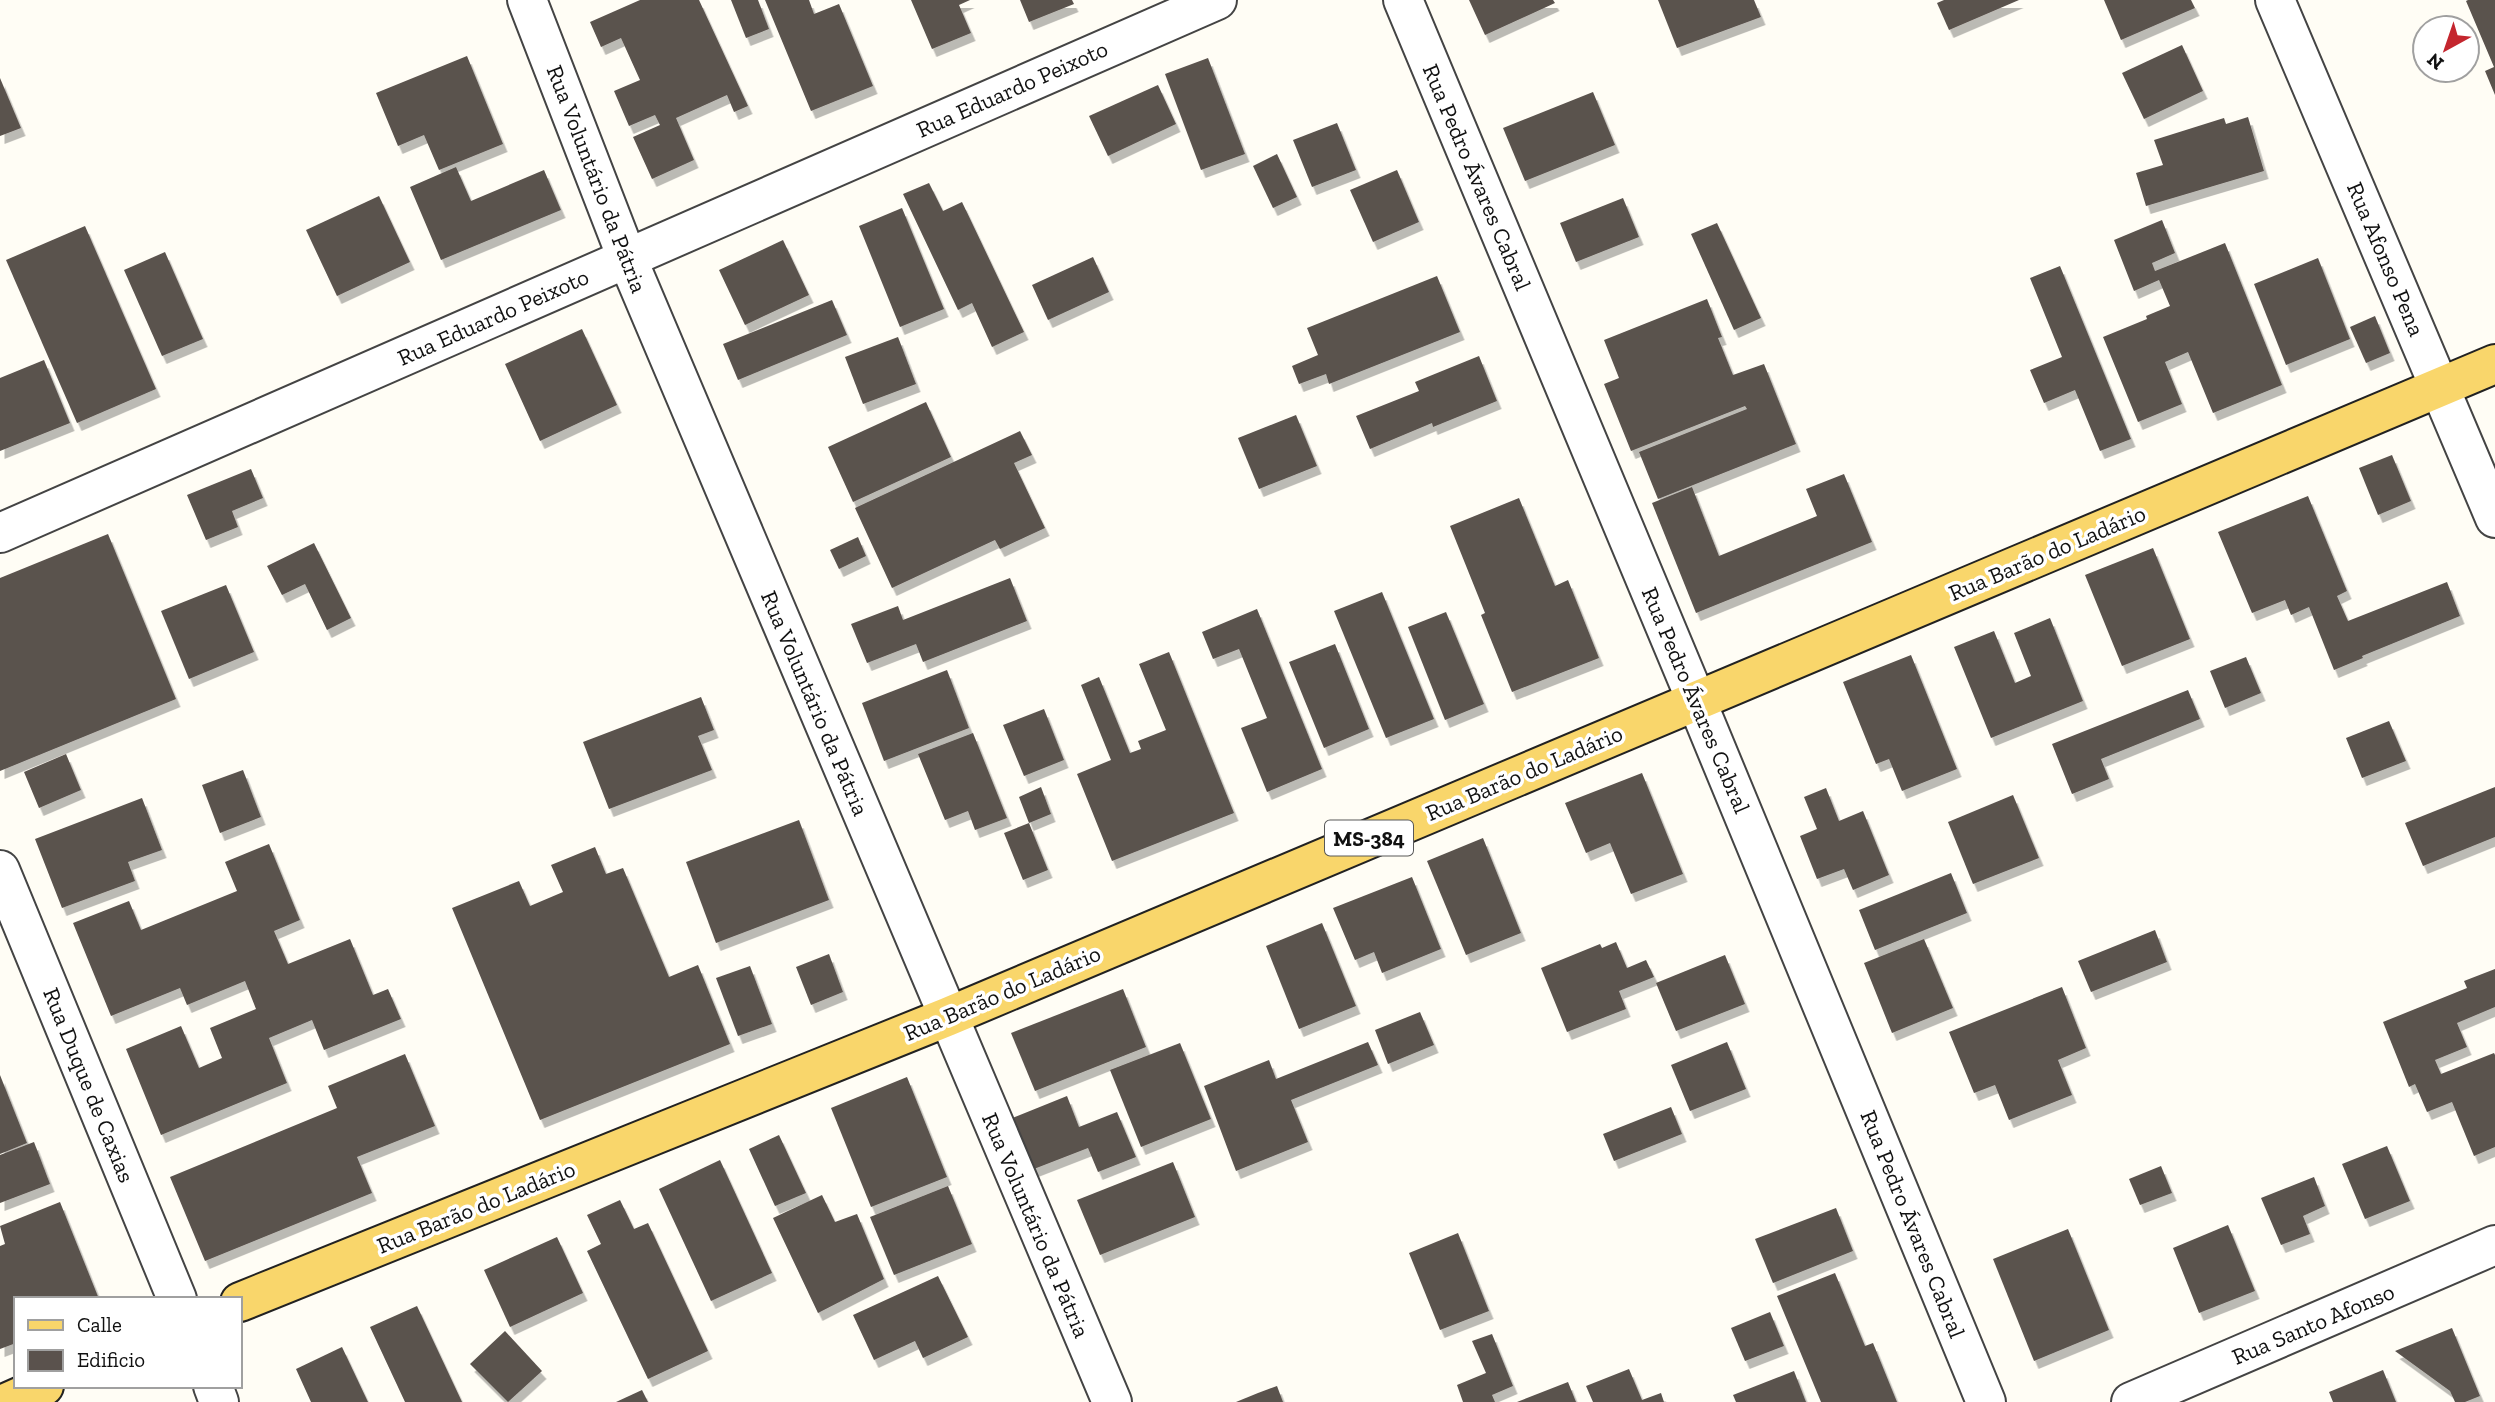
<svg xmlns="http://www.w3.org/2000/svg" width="2495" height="1402" font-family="'Zilla Slab',serif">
  <defs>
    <filter id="shadow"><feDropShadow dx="4.5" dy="8" stdDeviation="0" flood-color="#0004"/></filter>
  </defs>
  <rect width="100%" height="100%" fill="#fffdf5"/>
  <g fill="#5a524d" filter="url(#shadow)">
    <polygon points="640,0 699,0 748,106 734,112 727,95 676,118 694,160 652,179 633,137 660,125 655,115 629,126 614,91 640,80 621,38 601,47 590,22"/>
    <polygon points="731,0 758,0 769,29 746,38"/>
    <polygon points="765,0 809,0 814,14 839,4 873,86 811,111"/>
    <polygon points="911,0 970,0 959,5 971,33 932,49"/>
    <polygon points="1020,0 1072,0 1074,4 1029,22"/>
    <polygon points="1469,0 1553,0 1555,3 1485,35"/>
    <polygon points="1658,0 1754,0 1761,17 1677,48"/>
    <polygon points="1944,0 2019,0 1949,30 1937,3"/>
    <polygon points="2104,0 2191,0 2195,8 2121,40"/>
    <polygon points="2468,0 2495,0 2495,95 2485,71 2494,67 2466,1"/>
    <polygon points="2182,45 2203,91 2144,119 2122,73"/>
    <polygon points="467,56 503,144 439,170 424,135 398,146 376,93"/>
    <polygon points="1208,58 1245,154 1201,170 1165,74"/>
    <polygon points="0,78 21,128 0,136"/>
    <polygon points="1158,85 1176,124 1108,156 1089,116"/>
    <polygon points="1593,92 1615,145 1525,181 1503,128"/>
    <polygon points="2248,117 2264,171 2146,206 2136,173 2163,165 2154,140 2224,118 2226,124"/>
    <polygon points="1337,123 1356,170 1312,187 1293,140"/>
    <polygon points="1277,154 1297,197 1273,208 1253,166"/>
    <polygon points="456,167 471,201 544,170 561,210 441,260 410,187"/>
    <polygon points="1397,170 1419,222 1373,242 1350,190"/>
    <polygon points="929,183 943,211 962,202 1024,332 992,347 972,303 958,310 903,194"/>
    <polygon points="379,196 410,262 337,296 306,230"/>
    <polygon points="1623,198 1639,237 1576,262 1560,223"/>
    <polygon points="902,208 944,309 900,327 859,226"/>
    <polygon points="2162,220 2175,253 2152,263 2155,271 2225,243 2282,385 2213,413 2188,352 2165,362 2182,404 2138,422 2103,337 2147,319 2146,316 2170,306 2159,280 2134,291 2114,240"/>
    <polygon points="1717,223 1761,318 1734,330 1691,234"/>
    <polygon points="85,226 156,389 77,423 6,260"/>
    <polygon points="783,240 809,295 745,325 719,270"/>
    <polygon points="165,252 203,339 162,356 124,270"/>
    <polygon points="1093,257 1109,292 1048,320 1032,285"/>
    <polygon points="2318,258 2350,339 2286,365 2254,284"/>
    <polygon points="2060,266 2131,439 2100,451 2075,390 2044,403 2030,370 2062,357 2030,278"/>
    <polygon points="1437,276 1460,332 1329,384 1326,374 1299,384 1292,366 1318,355 1307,328"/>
    <polygon points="1707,299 1722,337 1718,338 1733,375 1764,364 1796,444 1658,499 1639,452 1747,409 1745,406 1631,451 1604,384 1619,378 1604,340"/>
    <polygon points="832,300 847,335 738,380 723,344"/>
    <polygon points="2375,316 2390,353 2366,363 2350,327"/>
    <polygon points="582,329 617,405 540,441 505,364"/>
    <polygon points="898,337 916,384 863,404 845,357"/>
    <polygon points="1479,356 1497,401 1433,427 1432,423 1370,449 1356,416 1419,391 1415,382"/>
    <polygon points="44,360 70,423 0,451 0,378"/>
    <polygon points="926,402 951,457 853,502 828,447"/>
    <polygon points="1296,415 1317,466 1259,489 1238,438"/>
    <polygon points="1020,431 1032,455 1014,463 1045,528 1000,549 995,540 892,588 855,508"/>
    <polygon points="2392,455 2411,501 2378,515 2359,468"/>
    <polygon points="251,469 263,498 232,511 238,527 206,540 187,495"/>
    <polygon points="1844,474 1872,542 1696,613 1652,503 1692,487 1719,556 1817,516 1806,489"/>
    <polygon points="2308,496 2347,591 2337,596 2348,621 2447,582 2460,616 2362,656 2363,658 2334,670 2309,607 2291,615 2285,600 2252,613 2218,532"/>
    <polygon points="1519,498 1555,586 1568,580 1599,658 1512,692 1481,615 1485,613 1450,526"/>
    <polygon points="108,534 176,699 0,771 0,578"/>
    <polygon points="858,537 866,556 839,569 830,550"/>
    <polygon points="314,543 351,618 327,630 305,584 282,595 267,566"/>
    <polygon points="2153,548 2190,639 2122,666 2085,575"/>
    <polygon points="1010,578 1027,621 923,662 916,644 867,663 851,624 898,606 903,620"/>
    <polygon points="226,585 254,652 189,679 161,611"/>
    <polygon points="1382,592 1434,719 1386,738 1334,611"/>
    <polygon points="1257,609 1322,769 1267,792 1241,728 1267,718 1239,649 1213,659 1202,632"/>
    <polygon points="1446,612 1484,704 1445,720 1408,627"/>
    <polygon points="2050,618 2083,701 1991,738 1954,647 1994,631 2015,683 2031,676 2014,633"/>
    <polygon points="1335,644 1369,729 1324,748 1289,662"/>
    <polygon points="1169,652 1234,813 1112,861 1077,774 1111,760 1081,685 1099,677 1130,753 1141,749 1138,741 1166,730 1139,664"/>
    <polygon points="1911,655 1957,769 1902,791 1889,759 1876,764 1843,682"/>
    <polygon points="2246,657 2261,693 2225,708 2210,671"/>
    <polygon points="947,670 969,728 884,761 862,703"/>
    <polygon points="2188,690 2200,719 2101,759 2109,779 2072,794 2052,744"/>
    <polygon points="701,697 714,730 698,736 712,770 609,809 583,742"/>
    <polygon points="1044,709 1064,760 1024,776 1003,725"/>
    <polygon points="2389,721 2406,761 2362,778 2346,738"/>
    <polygon points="973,733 1007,818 975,830 968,811 945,820 918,754"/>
    <polygon points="66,754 81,790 39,808 24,772"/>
    <polygon points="243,770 261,817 220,833 202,785"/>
    <polygon points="1642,773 1683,874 1631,894 1610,843 1586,853 1565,803"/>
    <polygon points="1041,787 1051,814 1029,823 1048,870 1023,880 1004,833 1029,823 1019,797"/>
    <polygon points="2495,787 2495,837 2423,866 2405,823"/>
    <polygon points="1826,788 1839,821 1863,811 1889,875 1853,890 1844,869 1817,879 1800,836 1817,829 1804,797"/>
    <polygon points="2013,795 2039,858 1973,884 1948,822"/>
    <polygon points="142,798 162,850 128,862 135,881 62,908 35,839"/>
    <polygon points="799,820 829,900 716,943 686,862"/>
    <polygon points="1483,838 1521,933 1466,955 1427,861"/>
    <polygon points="269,844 300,920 274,931 288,964 350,939 373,995 388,989 401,1019 324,1050 312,1020 269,1038 287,1083 161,1135 126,1049 181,1026 199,1068 222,1058 210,1028 256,1009 245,981 187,1005 180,988 111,1016 73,923 129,901 141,930 237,891 225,862"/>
    <polygon points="595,847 606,874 623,868 669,977 698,965 730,1044 540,1120 452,908 519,881 530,906 563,892 551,865"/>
    <polygon points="1951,873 1967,913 1875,950 1859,910"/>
    <polygon points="1412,877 1441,949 1382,973 1374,952 1355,960 1333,908"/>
    <polygon points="1322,923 1356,1006 1299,1029 1266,946"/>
    <polygon points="2155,930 2167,962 2091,992 2078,961"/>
    <polygon points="1924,939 1953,1008 1892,1033 1864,963"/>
    <polygon points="1616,942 1627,968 1646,960 1654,977 1619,991 1626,1009 1567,1032 1541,968 1600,944 1602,948"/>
    <polygon points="829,954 843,992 811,1005 796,967"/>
    <polygon points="1725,955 1745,1004 1676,1031 1656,983"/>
    <polygon points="750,966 772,1024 738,1036 716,978"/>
    <polygon points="2495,969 2495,1007 2457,1023 2467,1047 2435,1060 2441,1074 2494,1053 2495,1055 2495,1147 2474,1156 2452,1102 2427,1112 2415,1084 2409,1087 2383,1022 2467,988 2464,981"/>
    <polygon points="2062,987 2086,1048 2058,1060 2072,1095 2009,1120 1995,1085 1974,1093 1949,1032"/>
    <polygon points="1123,989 1146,1047 1035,1091 1011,1033"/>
    <polygon points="1420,1012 1434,1045 1388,1064 1375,1030"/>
    <polygon points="1368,1042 1378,1065 1291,1100 1308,1142 1236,1171 1204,1086 1269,1060 1276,1079"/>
    <polygon points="1727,1042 1746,1089 1690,1111 1671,1065"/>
    <polygon points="1180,1043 1211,1119 1141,1147 1110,1070"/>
    <polygon points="405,1054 435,1126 357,1157 372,1193 205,1261 170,1177 337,1108 328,1086"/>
    <polygon points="0,1075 27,1143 0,1154"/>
    <polygon points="907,1077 947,1177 871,1207 831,1108"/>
    <polygon points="1067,1096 1079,1127 1117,1112 1136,1157 1098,1172 1088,1148 1021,1174 1000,1123"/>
    <polygon points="1671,1107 1682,1134 1614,1161 1603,1134"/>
    <polygon points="779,1135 806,1193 775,1206 749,1149"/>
    <polygon points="34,1142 50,1184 0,1203 0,1155"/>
    <polygon points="2387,1146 2410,1201 2365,1219 2342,1164"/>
    <polygon points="720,1160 772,1273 711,1301 659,1189"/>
    <polygon points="1173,1162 1195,1217 1100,1255 1077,1200"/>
    <polygon points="2161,1166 2172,1193 2140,1205 2129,1179"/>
    <polygon points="2314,1177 2325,1206 2303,1216 2310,1234 2281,1245 2261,1198"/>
    <polygon points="948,1186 972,1244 894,1275 870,1217"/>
    <polygon points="822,1195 835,1222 857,1214 884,1279 818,1313 773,1218"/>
    <polygon points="620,1200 634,1229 648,1223 708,1351 648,1379 587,1251 601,1244 587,1215"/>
    <polygon points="60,1202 99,1299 16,1299 16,1343 0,1349 0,1246 5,1244 0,1226"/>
    <polygon points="1836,1208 1853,1251 1773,1283 1755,1239"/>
    <polygon points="2228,1225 2255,1291 2199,1313 2173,1248"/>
    <polygon points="2068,1229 2109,1330 2034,1361 1993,1259"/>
    <polygon points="1458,1233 1489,1311 1440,1330 1409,1253"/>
    <polygon points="557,1237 583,1293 510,1327 484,1270"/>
    <polygon points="1835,1273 1865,1346 1873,1343 1897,1402 1821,1402 1777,1296"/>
    <polygon points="938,1276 968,1337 923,1358 915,1341 874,1360 853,1315"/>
    <polygon points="417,1306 462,1402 405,1402 370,1327"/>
    <polygon points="1770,1312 1784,1346 1745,1361 1731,1328"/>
    <polygon points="2452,1328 2480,1396 2465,1402 2455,1402 2450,1391 2395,1351"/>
    <polygon points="505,1331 542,1371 508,1402 470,1364"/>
    <polygon points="1492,1334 1513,1386 1492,1395 1495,1402 1463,1402 1457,1385 1486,1373 1472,1341"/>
    <polygon points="342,1347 368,1402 311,1402 296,1369"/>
    <polygon points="1629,1369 1642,1400 1661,1393 1664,1402 1593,1402 1586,1386"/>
    <polygon points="2383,1370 2396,1402 2333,1402 2329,1392"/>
    <polygon points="1794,1371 1806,1402 1736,1402 1733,1395"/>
    <polygon points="1568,1382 1576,1402 1517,1402"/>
    <polygon points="1277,1386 1283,1402 1236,1402 1258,1393"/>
    <polygon points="642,1390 648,1402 616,1402"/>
  </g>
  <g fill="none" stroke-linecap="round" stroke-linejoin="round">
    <g stroke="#444" stroke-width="42">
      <g id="minor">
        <polyline points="527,0 627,258 1112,1402"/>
        <polyline points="1403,0 1696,700 1986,1402"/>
        <polyline points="0,533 1217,0"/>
        <polyline points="0,870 177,1299"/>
        <polyline points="213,1386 219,1402"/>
        <polyline points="2131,1402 2495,1245"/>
      </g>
    </g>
    <g stroke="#444" stroke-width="42">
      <polyline id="tertiary" points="2275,0 2495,518"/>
    </g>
    <g stroke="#222" stroke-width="42">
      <g id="primary">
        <polyline points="240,1302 947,1017 2495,364"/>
        <polyline points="8,1402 44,1386"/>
      </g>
    </g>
    <use href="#minor" stroke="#fff" stroke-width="38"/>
    <use href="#tertiary" stroke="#fff" stroke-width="38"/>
    <use href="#primary" stroke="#f9d66b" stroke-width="38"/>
  </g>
  <g text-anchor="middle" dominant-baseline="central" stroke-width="7" stroke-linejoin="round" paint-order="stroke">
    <rect fill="#fff" stroke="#585858" stroke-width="2" x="1325" y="820.5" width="88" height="35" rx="5"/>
    <g font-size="21" font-weight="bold" fill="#111">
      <text x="1369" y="838">MS-384</text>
    </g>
    <g font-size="23" fill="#111" stroke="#fff">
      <text transform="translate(1012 89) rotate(-24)">Rua Eduardo Peixoto</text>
      <text transform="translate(1477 177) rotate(67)">Rua Pedro Ávares Cabral</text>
      <text transform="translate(597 179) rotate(69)">Rua Voluntário da Pátria</text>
      <text transform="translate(2386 259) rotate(67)">Rua Afonso Pena</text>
      <text transform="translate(493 317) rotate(-24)">Rua Eduardo Peixoto</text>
      <text transform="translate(2047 553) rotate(-23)">Rua Barão do Ladário</text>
      <text transform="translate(1696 700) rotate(67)">Rua Pedro Ávares Cabral</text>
      <text transform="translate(815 703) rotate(67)">Rua Voluntário da Pátria</text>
      <text transform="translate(1524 773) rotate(-23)">Rua Barão do Ladário</text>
      <text transform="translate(1002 993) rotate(-23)">Rua Barão do Ladário</text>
      <text transform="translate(89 1085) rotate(68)">Rua Duque de Caxias</text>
      <text transform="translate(476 1207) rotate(-22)">Rua Barão do Ladário</text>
      <text transform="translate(1913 1224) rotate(68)">Rua Pedro Ávares Cabral</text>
      <text transform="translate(1036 1225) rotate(67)">Rua Voluntário da Pátria</text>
      <text transform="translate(2313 1324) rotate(-23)">Rua Santo Afonso</text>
    </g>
  </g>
  <rect x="14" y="1297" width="228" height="91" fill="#ffffff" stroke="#a0a0a0" stroke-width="2"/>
  <rect x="28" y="1320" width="35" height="10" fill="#f9d66b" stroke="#a0a0a0" stroke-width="2"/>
  <text x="77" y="1332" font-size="21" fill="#111111">Calle</text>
  <rect x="28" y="1350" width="35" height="21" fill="#5a524d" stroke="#a0a0a0" stroke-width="2"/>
  <text x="77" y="1367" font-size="21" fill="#111111">Edificio</text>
  <g transform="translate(2446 49) rotate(220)"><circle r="33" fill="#ffffff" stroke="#a0a0a0" stroke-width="2"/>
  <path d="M0-5L12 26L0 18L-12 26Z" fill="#c4262e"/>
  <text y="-10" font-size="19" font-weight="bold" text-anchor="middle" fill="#111111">N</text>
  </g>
</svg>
